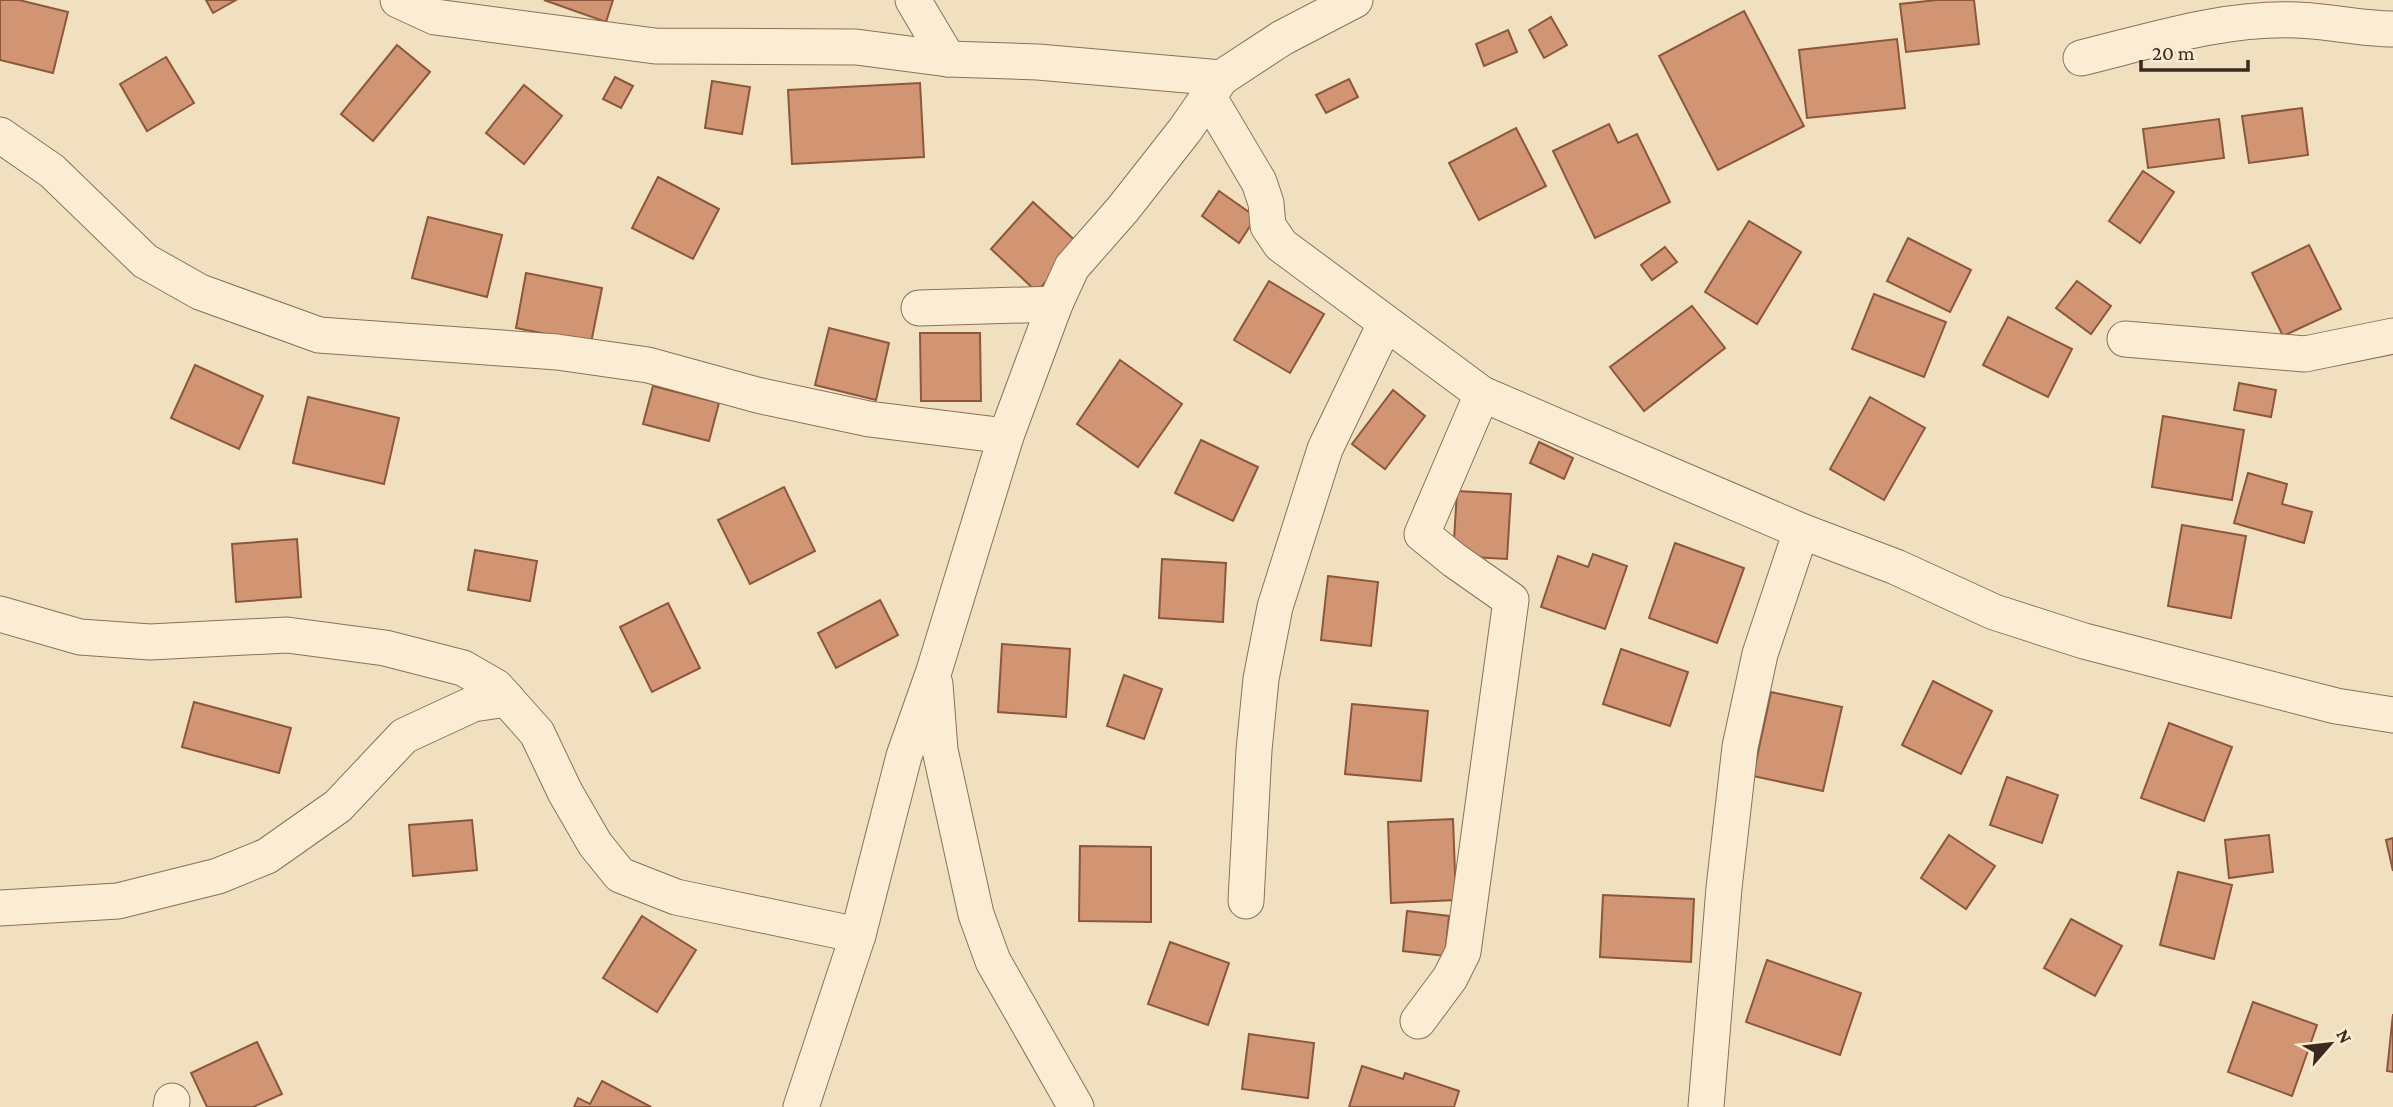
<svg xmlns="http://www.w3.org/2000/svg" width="2393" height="1107" font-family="'Crimson Pro',serif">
  <rect width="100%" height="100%" fill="#f1e0c0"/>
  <g fill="#d19574" stroke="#8c573b" stroke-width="2">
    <polygon points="0,0 19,0 68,12 53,73 0,60"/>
    <polygon points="206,0 236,0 213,13"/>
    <polygon points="544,0 613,0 606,22"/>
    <polygon points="1937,0 1974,0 1979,44 1906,52 1900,4"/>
    <polygon points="1744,11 1804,126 1718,170 1659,56"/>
    <polygon points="1551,17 1567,45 1544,58 1529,30"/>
    <polygon points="1508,30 1517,52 1484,66 1476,44"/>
    <polygon points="1897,39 1905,108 1807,118 1799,50"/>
    <polygon points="397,45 430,72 373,141 341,114"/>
    <polygon points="166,57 194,103 147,131 120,84"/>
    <polygon points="615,77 633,86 621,108 603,99"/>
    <polygon points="1349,79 1358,97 1326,113 1316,95"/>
    <polygon points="712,81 750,87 742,134 705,128"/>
    <polygon points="920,83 924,157 792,164 788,90"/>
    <polygon points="524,85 562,116 524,164 486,133"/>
    <polygon points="2302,108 2308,155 2249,163 2242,116"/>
    <polygon points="2219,119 2224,158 2148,168 2143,129"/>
    <polygon points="1609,124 1618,143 1637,134 1670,202 1595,238 1553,151"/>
    <polygon points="1516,128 1546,186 1479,220 1449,163"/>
    <polygon points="2143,171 2174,192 2140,243 2109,221"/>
    <polygon points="658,177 719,209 693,259 632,228"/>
    <polygon points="1219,191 1256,217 1239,243 1202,216"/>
    <polygon points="1033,202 1079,244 1037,292 991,249"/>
    <polygon points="428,217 502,235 487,297 412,278"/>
    <polygon points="1749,221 1801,252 1757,324 1705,292"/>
    <polygon points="1908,238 1971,270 1950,312 1887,281"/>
    <polygon points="2309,245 2341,309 2283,336 2252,273"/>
    <polygon points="1665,247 1677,262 1652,280 1641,265"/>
    <polygon points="526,273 602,288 591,343 516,328"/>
    <polygon points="1269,281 1324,314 1290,373 1234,340"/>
    <polygon points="2077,281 2111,306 2091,334 2056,308"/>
    <polygon points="1874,294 1946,322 1924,377 1852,349"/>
    <polygon points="1692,306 1725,348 1644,411 1610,367"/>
    <polygon points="2008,317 2072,349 2048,397 1983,365"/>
    <polygon points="829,328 889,343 876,400 815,385"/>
    <polygon points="920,333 980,333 981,401 921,401"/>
    <polygon points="1120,360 1182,404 1138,467 1077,424"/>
    <polygon points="195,365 263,396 239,449 171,418"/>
    <polygon points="2239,383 2276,390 2271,417 2234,410"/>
    <polygon points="653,386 719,403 709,441 643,424"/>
    <polygon points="1393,390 1425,416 1385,469 1352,444"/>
    <polygon points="308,397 399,418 384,484 293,463"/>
    <polygon points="1870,397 1925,428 1884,500 1830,469"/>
    <polygon points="2163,416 2244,430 2232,500 2152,487"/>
    <polygon points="1201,440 1258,467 1233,521 1175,493"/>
    <polygon points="1539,442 1573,458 1564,479 1530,463"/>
    <polygon points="2248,473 2287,484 2282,504 2312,512 2304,543 2234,523"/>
    <polygon points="784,487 815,551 750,584 718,520"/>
    <polygon points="1457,491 1511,494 1507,559 1453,556"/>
    <polygon points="2182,525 2246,536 2231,618 2168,606"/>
    <polygon points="297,539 301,597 236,602 232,544"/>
    <polygon points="1675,543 1744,568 1717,643 1649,618"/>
    <polygon points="475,550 537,561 530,601 468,590"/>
    <polygon points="1593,554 1627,566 1605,629 1541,607 1558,556 1588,567"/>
    <polygon points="1162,559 1226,563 1223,622 1159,618"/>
    <polygon points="1328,576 1378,582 1371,646 1321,640"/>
    <polygon points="880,600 898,635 836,668 818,633"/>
    <polygon points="668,603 700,668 652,692 620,627"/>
    <polygon points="1002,644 1070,649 1066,717 998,712"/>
    <polygon points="1621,649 1688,672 1670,726 1603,704"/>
    <polygon points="1124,675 1162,689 1144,739 1107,726"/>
    <polygon points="1933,681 1992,711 1961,774 1902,745"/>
    <polygon points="1771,692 1842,707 1823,791 1753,776"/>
    <polygon points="194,702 291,728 279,773 182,747"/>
    <polygon points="1352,704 1428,711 1421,781 1345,774"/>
    <polygon points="2169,723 2232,747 2204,821 2141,798"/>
    <polygon points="2007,777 2058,795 2042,843 1990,825"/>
    <polygon points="1453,819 1456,900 1391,903 1388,822"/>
    <polygon points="472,820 477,870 413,876 409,825"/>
    <polygon points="1949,835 1995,866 1966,909 1921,878"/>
    <polygon points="2269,835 2273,872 2229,878 2225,840"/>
    <polygon points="2393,838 2393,871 2386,840"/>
    <polygon points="1080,846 1151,847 1151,922 1079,921"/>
    <polygon points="2178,872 2232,885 2214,959 2160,945"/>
    <polygon points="1603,895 1694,899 1691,962 1600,957"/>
    <polygon points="1407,911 1449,916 1445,956 1403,951"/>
    <polygon points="642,916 696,950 657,1012 603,978"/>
    <polygon points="2071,919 2122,946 2095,996 2044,968"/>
    <polygon points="1170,942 1229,963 1208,1025 1148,1004"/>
    <polygon points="1767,960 1861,993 1840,1055 1746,1022"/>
    <polygon points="2253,1002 2317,1025 2292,1096 2228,1072"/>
    <polygon points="2393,1014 2393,1072 2387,1071"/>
    <polygon points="1249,1034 1314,1043 1308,1098 1242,1089"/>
    <polygon points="257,1042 282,1094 253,1107 207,1107 191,1073"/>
    <polygon points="1362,1066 1403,1079 1405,1073 1459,1091 1454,1107 1349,1107"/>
    <polygon points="602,1081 651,1107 574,1107 578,1098 590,1104"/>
  </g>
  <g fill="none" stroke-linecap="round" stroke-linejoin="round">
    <g stroke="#8b7057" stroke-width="37">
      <g id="minor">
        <polyline points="398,0 435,17 655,46 856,47 948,59 1038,62 1221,78"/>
        <polyline points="913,0 948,59"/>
        <path d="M2081 58C2151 41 2223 17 2297 20 2329 21 2360 29 2393 29"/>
        <polyline points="1208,96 1259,182 1266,203 1268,226 1281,245 1482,394 1801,531 1896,567 1994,612 2084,641 2336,706 2393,715"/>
        <polyline points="0,135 52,171 145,261 200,292 319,335 557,352 648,365 757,395 869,419 1006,436"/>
        <polyline points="919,308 1055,304"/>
        <polyline points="2125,339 2305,354 2393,336"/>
        <polyline points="0,614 80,637 150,642 287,635 385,648 463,668 496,687 537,733 565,792 595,844 620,875 676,897 858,935"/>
        <polyline points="935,684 940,750 976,914 993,961 1076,1107"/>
        <polyline points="1246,901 1254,750 1261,679 1275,607 1325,449 1385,324"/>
        <polyline points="0,908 118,901 218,876 267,856 338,806 404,736 473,704 507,699"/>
        <polyline points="1418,1021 1450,978 1463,952 1511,600 1454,560 1422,534 1482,394"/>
        <polyline points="171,1107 172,1101"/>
        <polyline points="801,1107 858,935 904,756 934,671 1006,436 1055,304 1072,267 1123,209 1185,130 1221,78 1282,38 1355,0"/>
        <polyline points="1706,1107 1724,888 1740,747 1760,654 1801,531"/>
      </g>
    </g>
    <use href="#minor" stroke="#fbedd4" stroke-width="35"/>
  </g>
  <g transform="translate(2330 1044) rotate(62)" stroke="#f8ead1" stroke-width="5" paint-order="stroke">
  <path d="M0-5L12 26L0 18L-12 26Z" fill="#3a291c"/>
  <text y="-10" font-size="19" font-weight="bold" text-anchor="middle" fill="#3a291c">N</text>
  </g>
  <path d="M2141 60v10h107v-10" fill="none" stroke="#3a291c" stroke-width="3.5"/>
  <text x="2152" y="60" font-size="21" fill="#3a291c" stroke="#f8ead1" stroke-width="5" paint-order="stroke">20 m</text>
</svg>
